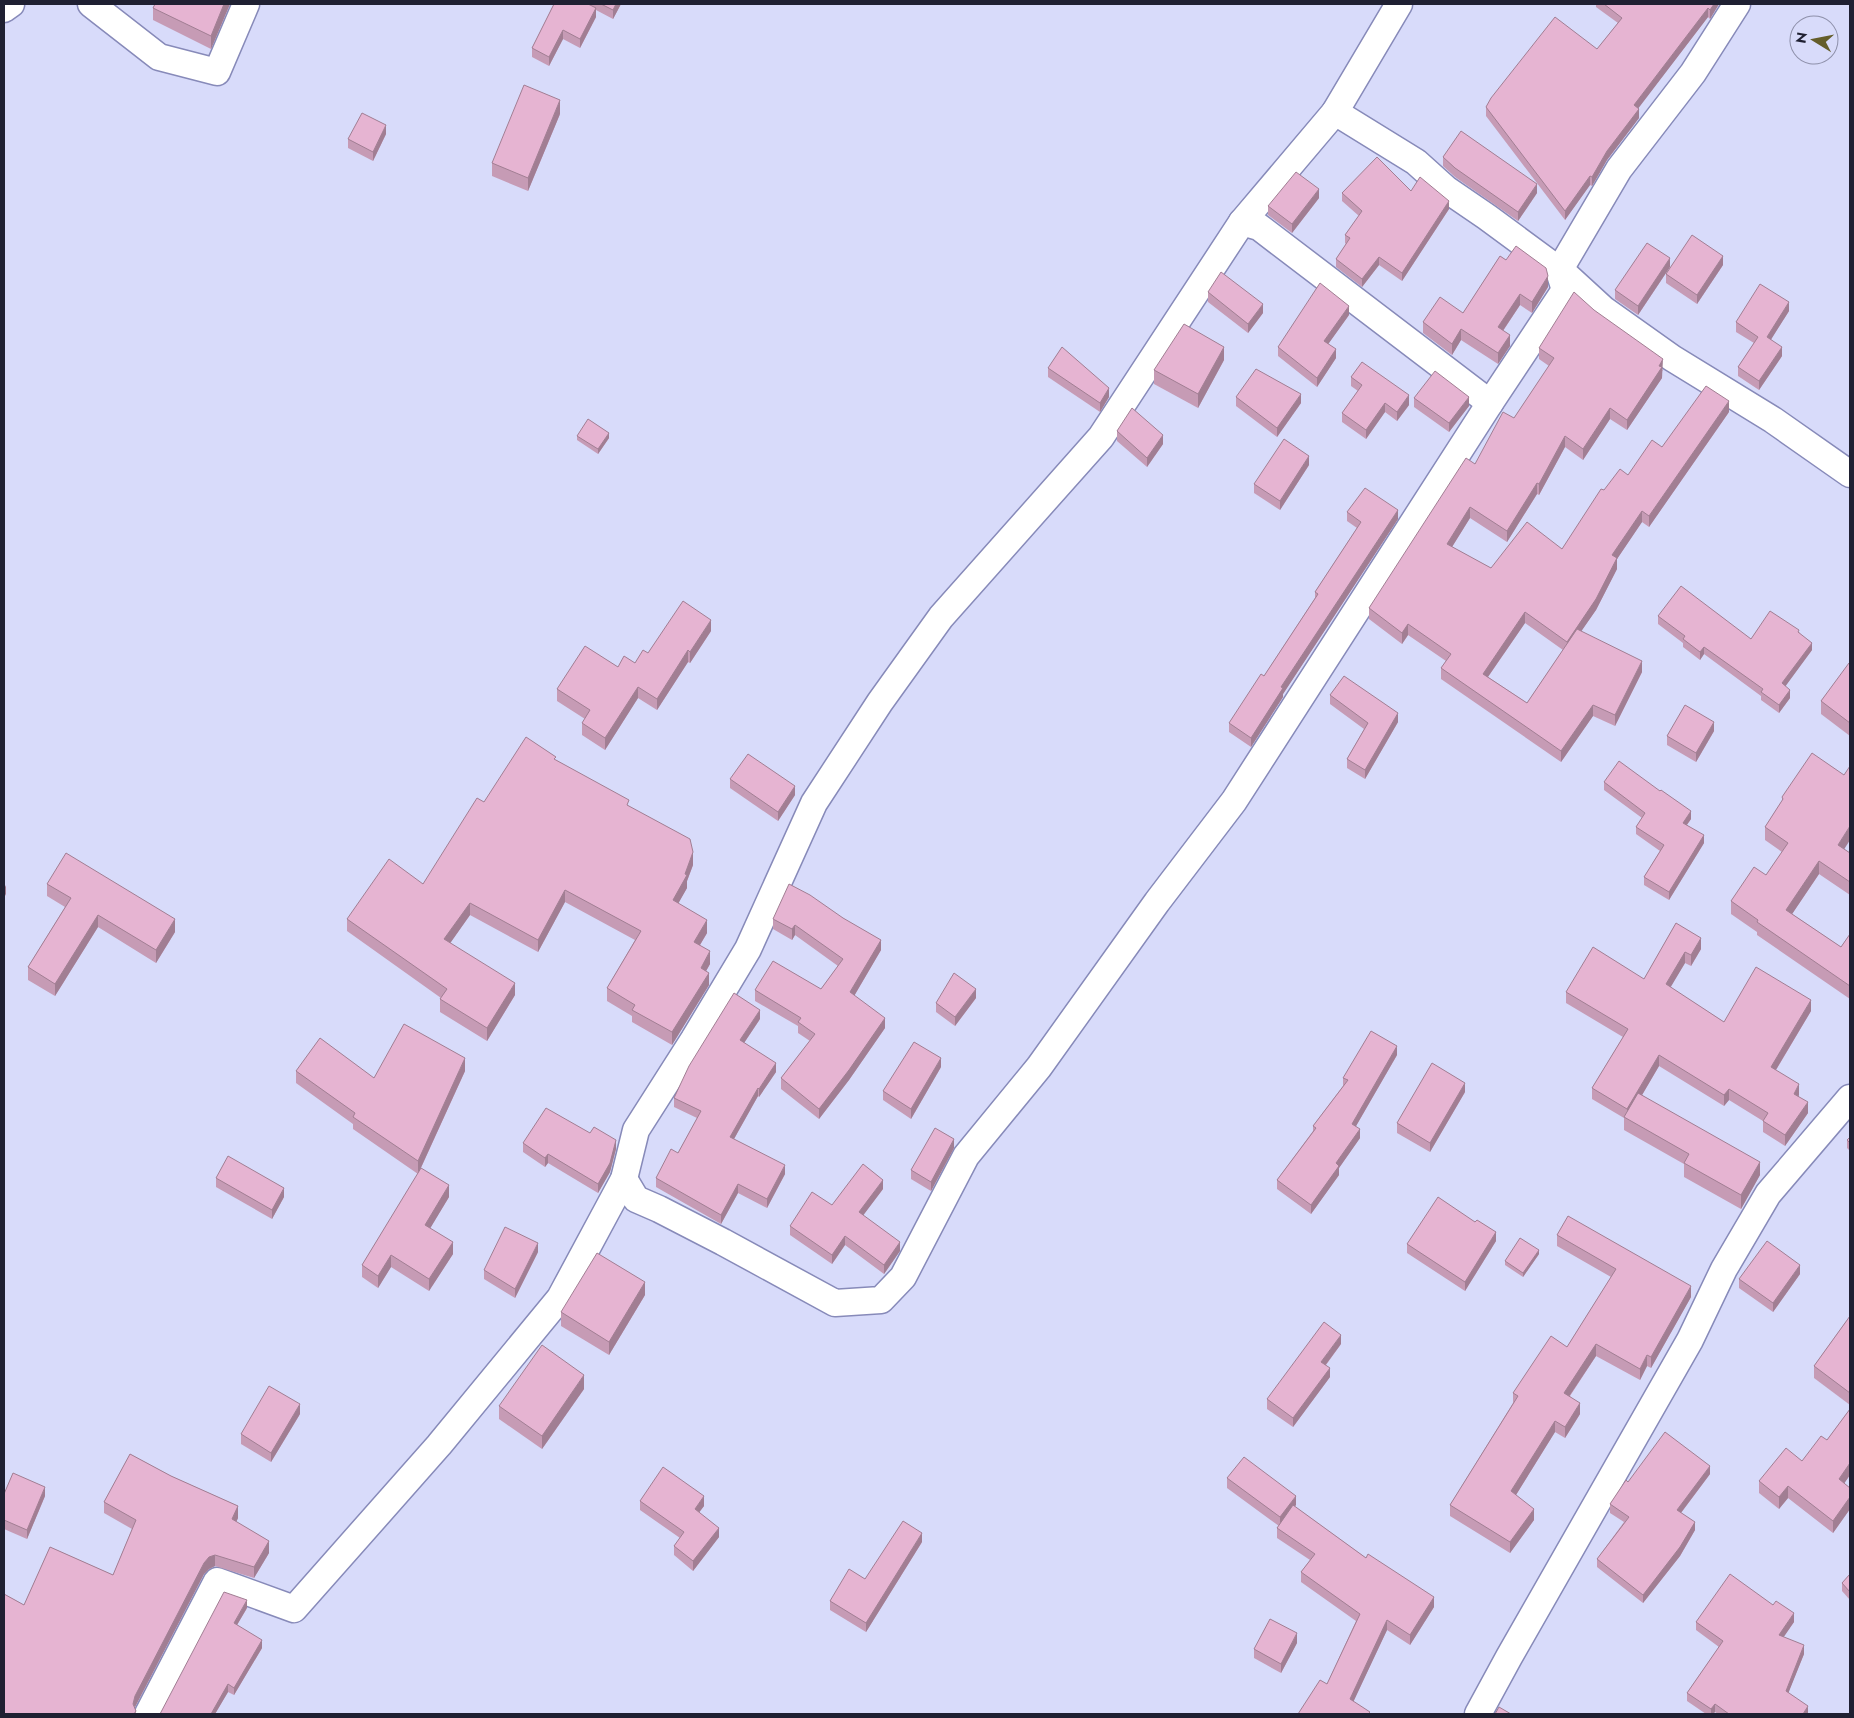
<svg xmlns="http://www.w3.org/2000/svg" width="1854" height="1718" font-family="Jost,sans-serif">
  <rect width="100%" height="100%" fill="#d8dbfa"/>
  <g fill="none" stroke-linecap="round" stroke-linejoin="round">
    <g stroke="#878ab9" stroke-width="29">
      <g id="minor">
        <polyline points="91,4 159,57 217,72 246,4"/>
        <polyline points="1399,4 1335,112 1416,162 1446,189 1487,217 1567,276 1603,309 1672,358 1773,420 1850,474"/>
        <polyline points="4,9 11,4"/>
        <polyline points="1242,222 1259,227 1490,403"/>
        <polyline points="624,1179 636,1199 659,1209 723,1242 835,1303 881,1300 903,1277 966,1156 1039,1067 1157,902 1234,801 1490,403 1565,290 1559,271 1619,169 1693,73 1737,4"/>
        <polyline points="148,1714 217,1581 294,1609 439,1445 560,1298 624,1179 636,1130 694,1039 748,949 814,803 880,702 941,617 1101,437 1242,222 1335,112"/>
        <polyline points="1478,1714 1509,1657 1690,1340 1724,1269 1768,1194 1850,1098"/>
      </g>
    </g>
    <use href="#minor" stroke="#fff" stroke-width="26"/>
  </g>
  <g fill="#c69bb5" fill-rule="evenodd">
    <polygon points="155,4 230,4 211,49 153,20 153,8"/>
    <polygon points="554,4 621,4 613,19 596,10 596,17 580,48 563,39 549,66 532,57 532,48"/>
    <polygon points="1596,4 1719,4 1710,19 1708,17 1638,108 1639,118 1607,160 1592,186 1590,185 1565,220 1486,116 1486,107 1597,49 1618,23 1596,7"/>
    <polygon points="560,114 528,191 492,176 492,163"/>
    <polygon points="386,134 373,161 348,148 348,139"/>
    <polygon points="1443,157 1537,193 1518,221 1455,177 1443,166"/>
    <polygon points="1411,191 1449,209 1402,281 1379,265 1362,287 1336,267 1336,259 1346,244 1345,243 1345,235 1359,216 1342,201 1342,193"/>
    <polygon points="1319,198 1292,233 1268,215 1268,206"/>
    <polygon points="1500,256 1548,287 1532,313 1520,305 1503,331 1510,346 1498,364 1461,340 1452,355 1423,333 1423,322 1463,313"/>
    <polygon points="1723,265 1697,304 1666,283 1666,274"/>
    <polygon points="1670,267 1638,315 1615,299 1615,290"/>
    <polygon points="1208,292 1263,313 1248,333 1208,302"/>
    <polygon points="1789,311 1771,339 1782,356 1759,390 1738,376 1738,367 1754,343 1736,332 1736,322"/>
    <polygon points="1349,315 1328,344 1336,358 1317,387 1278,356 1278,347"/>
    <path d="M1539 348 1663 370 1662 371V378L1627 430 1610 419 1583 460 1565 447 1539 495 1537 494 1507 542 1470 518 1452 547 1491 568 1562 549 1604 490 1628 475 1662 447 1729 412 1649 527 1642 522 1617 559V569L1596 610 1581 631 1642 672 1615 726 1593 716 1561 762 1441 679V668L1446 661 1408 635 1402 644 1369 619V608L1475 464 1514 418 1549 366 1539 359ZM1525 623 1563 650 1527 703 1488 677Z"/>
    <polygon points="1224,360 1198,408 1154,384 1154,370"/>
    <polygon points="1048,368 1109,397 1100,412 1048,377"/>
    <polygon points="1351,377 1409,405 1397,421 1385,412 1366,439 1342,422 1342,413 1358,391 1351,386"/>
    <polygon points="1236,397 1301,403 1277,437 1236,406"/>
    <polygon points="1414,398 1469,406 1449,432 1414,407"/>
    <polygon points="1117,431 1163,444 1147,467 1117,441"/>
    <polygon points="577,436 609,438 598,454 577,440"/>
    <polygon points="1309,465 1280,510 1254,493 1254,484"/>
    <polygon points="1347,512 1398,519 1283,694 1283,697 1251,747 1229,732 1229,723 1264,676 1315,598 1315,592 1357,528 1347,521"/>
    <polygon points="1658,616 1751,639 1799,632 1812,650 1785,686 1790,698 1779,713 1761,700 1761,696 1704,654 1700,660 1683,647 1683,643 1658,624"/>
    <polygon points="711,631 690,663 688,662 657,710 638,698 605,750 582,735 582,723 585,719 557,701 557,689 618,667 635,663 648,653"/>
    <polygon points="1850,665 1850,736 1821,714 1821,701"/>
    <polygon points="1330,695 1398,722 1365,779 1347,768 1347,759 1364,729 1330,704"/>
    <polygon points="1714,731 1696,762 1667,745 1667,736"/>
    <polygon points="556,760 629,806 693,865 687,881 687,888 678,903 707,933 700,945 710,964 706,971 709,985 672,1045 632,1022 632,1016 607,1001 607,988 635,940 565,902 538,952 470,915 450,943 515,995 487,1041 440,1012 440,999 441,998 347,931 347,919 423,884 484,802"/>
    <polygon points="730,779 795,795 778,821 730,788"/>
    <polygon points="1604,782 1691,819 1687,825 1704,843 1669,900 1644,885 1644,877 1660,851 1636,834 1636,827 1642,818 1604,790"/>
    <polygon points="1782,797 1844,849 1850,853 1850,895 1819,874 1792,914 1841,947 1850,934 1850,999 1757,935 1757,932 1731,914 1731,901 1766,875 1782,852 1765,840 1765,827 1782,801"/>
    <polygon points="47,884 175,932 156,963 98,927 55,996 28,980 28,967 65,907 47,896"/>
    <polygon points="773,919 881,950 854,996 885,1028 849,1080 819,1119 781,1089 781,1078 810,1041 798,1033 798,1026 755,1001 755,990 821,989 838,966 795,935 792,940 773,929"/>
    <polygon points="1676,923 1701,949 1691,966 1685,963 1670,987 1724,1022 1811,1011 1776,1070 1799,1095 1798,1097 1808,1113 1785,1146 1763,1132 1763,1121 1729,1100 1724,1106 1659,1066 1642,1095 1760,1175 1741,1209 1684,1177 1684,1164 1624,1130 1624,1118 1592,1099 1592,1088 1623,1037 1566,1003 1566,992 1644,979"/>
    <polygon points="976,998 955,1026 936,1012 936,1003"/>
    <polygon points="760,1019 744,1043 776,1072 759,1097 758,1096 734,1139 785,1174 767,1208 738,1193 721,1224 656,1187 656,1178 678,1153 697,1118 674,1107 674,1098"/>
    <polygon points="1397,1055 1356,1126 1360,1138 1339,1168 1339,1175 1311,1214 1277,1189 1277,1180 1313,1131 1313,1126 1343,1086 1343,1078"/>
    <polygon points="941,1067 911,1119 883,1100 883,1091"/>
    <polygon points="296,1071 374,1078 465,1071 420,1170 449,1197 430,1228 453,1254 429,1291 391,1267 378,1288 362,1277 362,1265 418,1174 353,1129 353,1124 296,1083"/>
    <polygon points="1465,1092 1430,1152 1397,1133 1397,1123"/>
    <polygon points="1850,1137 1850,1151 1847,1148 1847,1140"/>
    <polygon points="523,1143 616,1149 610,1172 598,1193 548,1163 545,1167 523,1152"/>
    <polygon points="954,1148 931,1191 911,1179 911,1170"/>
    <polygon points="216,1178 284,1197 272,1219 216,1187"/>
    <polygon points="883,1189 863,1215 900,1251 884,1274 845,1245 832,1264 790,1235 790,1226 832,1205"/>
    <polygon points="1557,1235 1691,1297 1651,1368 1647,1366 1640,1380 1596,1356 1570,1396 1580,1414 1565,1438 1555,1432 1516,1495 1534,1520 1510,1553 1450,1516 1450,1505 1513,1403 1513,1393 1567,1347 1611,1277 1557,1246"/>
    <polygon points="1496,1241 1465,1291 1407,1253 1407,1244"/>
    <polygon points="538,1252 515,1298 484,1279 484,1270"/>
    <polygon points="1539,1254 1523,1277 1505,1265 1505,1261"/>
    <polygon points="1800,1274 1773,1312 1739,1288 1739,1279"/>
    <polygon points="645,1295 609,1355 561,1326 561,1312"/>
    <polygon points="1850,1316 1850,1405 1814,1378 1814,1366"/>
    <polygon points="1341,1344 1326,1365 1330,1377 1293,1427 1267,1409 1267,1399"/>
    <polygon points="584,1389 542,1449 499,1419 499,1406"/>
    <polygon points="1850,1409 1850,1475 1844,1483 1850,1488 1850,1509 1833,1533 1788,1498 1779,1509 1759,1493 1759,1481 1802,1461 1827,1440"/>
    <polygon points="300,1414 271,1462 241,1444 241,1434"/>
    <polygon points="130,1454 171,1476 238,1506 238,1518 236,1522 269,1541 269,1553 254,1578 215,1566 209,1569 204,1574 135,1707 136,1714 4,1714 4,1594 24,1605 50,1547 113,1575 132,1529 104,1513 104,1502"/>
    <polygon points="1710,1474 1681,1513 1695,1530 1680,1556 1643,1603 1597,1567 1597,1559 1624,1522 1610,1513 1610,1504 1628,1482"/>
    <polygon points="1227,1478 1296,1505 1294,1506 1434,1607 1410,1645 1387,1630 1353,1702 1370,1714 1327,1684 1356,1621 1301,1582 1301,1572 1310,1560 1277,1538 1277,1528 1279,1526 1227,1488"/>
    <polygon points="4,1494 45,1496 27,1539 4,1529"/>
    <polygon points="640,1501 704,1506 699,1512 719,1537 693,1571 674,1555 674,1546 680,1538 640,1510"/>
    <polygon points="922,1542 866,1632 830,1610 830,1601 865,1579"/>
    <polygon points="1850,1574 1850,1600 1842,1591 1842,1583"/>
    <polygon points="247,1608 237,1625 262,1648 234,1695 228,1692 215,1714 160,1714"/>
    <polygon points="1696,1622 1794,1622 1783,1637 1804,1654 1788,1693 1808,1714 1718,1714 1715,1712 1713,1714 1706,1714 1687,1701 1687,1693 1719,1647 1696,1630"/>
    <polygon points="1297,1643 1281,1673 1254,1658 1254,1649"/>
  </g>
  <g fill="#a17e93">
    <polygon points="224,4 230,4 211,49 211,36"/>
    <polygon points="616,4 621,4 613,19 613,10"/>
    <polygon points="1714,4 1719,4 1710,19 1710,10"/>
    <polygon points="596,8 596,17 580,48 580,39"/>
    <polygon points="1708,8 1708,17 1634,114 1634,105"/>
    <polygon points="563,30 563,39 549,66 549,57"/>
    <polygon points="560,100 560,114 528,191 528,178"/>
    <polygon points="1639,109 1639,118 1607,160 1592,186 1592,177 1607,151"/>
    <polygon points="386,125 386,134 373,161 373,152"/>
    <polygon points="1590,176 1590,185 1565,220 1565,211"/>
    <polygon points="1537,184 1537,193 1518,221 1518,212"/>
    <polygon points="1319,189 1319,198 1292,233 1292,224"/>
    <polygon points="1449,201 1449,209 1402,281 1402,273"/>
    <polygon points="1723,256 1723,265 1697,304 1697,295"/>
    <polygon points="1379,257 1379,265 1362,287 1362,279"/>
    <polygon points="1670,258 1670,267 1638,315 1638,306"/>
    <polygon points="1548,276 1548,287 1532,313 1532,302"/>
    <polygon points="1520,294 1520,305 1498,338 1498,327"/>
    <polygon points="1789,302 1789,311 1767,346 1767,337"/>
    <polygon points="1263,304 1263,313 1248,333 1248,324"/>
    <polygon points="1349,306 1349,315 1324,350 1324,341"/>
    <polygon points="1461,329 1461,340 1452,355 1452,344"/>
    <polygon points="1510,335 1510,346 1498,364 1498,353"/>
    <polygon points="1224,347 1224,360 1198,408 1198,394"/>
    <polygon points="1782,347 1782,356 1759,390 1759,381"/>
    <polygon points="1336,349 1336,358 1317,387 1317,378"/>
    <polygon points="1663,359 1662,378 1627,430 1627,420"/>
    <polygon points="1109,388 1109,397 1100,412 1100,403"/>
    <polygon points="1301,394 1301,403 1277,437 1277,428"/>
    <polygon points="1409,395 1409,405 1397,421 1397,412"/>
    <polygon points="1469,397 1469,406 1449,432 1449,423"/>
    <polygon points="1729,401 1729,412 1649,527 1649,516"/>
    <polygon points="1385,403 1385,412 1366,439 1366,430"/>
    <polygon points="1610,408 1610,419 1583,460 1583,449"/>
    <polygon points="609,433 609,438 598,454 598,449"/>
    <polygon points="1163,435 1163,444 1147,467 1147,458"/>
    <polygon points="1565,436 1565,447 1539,495 1539,484"/>
    <polygon points="1309,456 1309,465 1280,510 1280,501"/>
    <polygon points="1537,483 1537,494 1507,542 1507,531"/>
    <polygon points="1470,507 1470,518 1447,555 1447,544"/>
    <polygon points="1398,510 1398,519 1283,694 1283,697 1251,747 1251,738 1281,687"/>
    <polygon points="1642,511 1642,522 1617,559 1617,569 1596,610 1567,652 1567,642 1612,555"/>
    <polygon points="1525,612 1525,623 1483,684 1483,674"/>
    <polygon points="711,620 711,631 690,663 690,652"/>
    <polygon points="1408,624 1408,635 1402,644 1402,633"/>
    <polygon points="1812,643 1812,650 1782,691 1782,683"/>
    <polygon points="1704,647 1704,654 1700,660 1700,652"/>
    <polygon points="688,650 688,662 657,710 657,699"/>
    <polygon points="1642,661 1642,672 1615,726 1615,715"/>
    <polygon points="638,687 638,698 605,750 605,738"/>
    <polygon points="1790,690 1790,698 1779,713 1779,705"/>
    <polygon points="1593,705 1593,716 1561,762 1561,751"/>
    <polygon points="1398,713 1398,722 1365,779 1365,770"/>
    <polygon points="1714,722 1714,731 1696,762 1696,753"/>
    <polygon points="795,786 795,795 778,821 778,812"/>
    <polygon points="1691,811 1691,819 1683,830 1683,823"/>
    <polygon points="1850,826 1850,840 1838,859 1838,845"/>
    <polygon points="1704,835 1704,843 1669,900 1669,892"/>
    <polygon points="693,852 693,865 687,881 687,888 673,913 673,900 685,874"/>
    <polygon points="1819,861 1819,874 1786,923 1786,910"/>
    <polygon points="6,885 6,894 4,898 4,889"/>
    <polygon points="565,890 565,902 538,952 538,940"/>
    <polygon points="470,903 470,915 444,952 444,939"/>
    <polygon points="98,915 98,927 55,996 55,984"/>
    <polygon points="175,919 175,932 156,963 156,950"/>
    <polygon points="707,920 707,933 694,955 694,942"/>
    <polygon points="795,925 795,935 792,940 792,929"/>
    <polygon points="1701,938 1701,949 1691,966 1691,955"/>
    <polygon points="881,940 881,950 850,1003 850,992"/>
    <polygon points="710,951 710,964 701,980 701,968"/>
    <polygon points="1685,952 1685,963 1666,995 1666,984"/>
    <polygon points="709,973 709,985 672,1045 672,1032"/>
    <polygon points="515,983 515,995 487,1041 487,1028"/>
    <polygon points="976,989 976,998 955,1026 955,1017"/>
    <polygon points="1811,1000 1811,1011 1771,1078 1771,1067"/>
    <polygon points="760,1010 760,1019 740,1049 740,1040"/>
    <polygon points="885,1018 885,1028 849,1080 819,1119 819,1109"/>
    <polygon points="1397,1046 1397,1055 1352,1133 1352,1124"/>
    <polygon points="1659,1055 1659,1066 1628,1119 1627,1118 1627,1109"/>
    <polygon points="465,1058 465,1071 418,1174 418,1161"/>
    <polygon points="941,1058 941,1067 911,1119 911,1109"/>
    <polygon points="776,1063 776,1072 759,1097 759,1089"/>
    <polygon points="1465,1083 1465,1092 1430,1152 1430,1143"/>
    <polygon points="1799,1084 1799,1095 1794,1105 1794,1094"/>
    <polygon points="758,1088 758,1096 730,1146 730,1137"/>
    <polygon points="1729,1089 1729,1100 1724,1106 1724,1095"/>
    <polygon points="1808,1102 1808,1113 1785,1146 1785,1135"/>
    <polygon points="1360,1129 1360,1138 1339,1168 1339,1175 1311,1214 1311,1205 1336,1163"/>
    <polygon points="954,1139 954,1148 931,1191 931,1182"/>
    <polygon points="616,1140 616,1149 610,1172 598,1193 598,1184"/>
    <polygon points="548,1154 548,1163 545,1167 545,1158"/>
    <polygon points="1760,1162 1760,1175 1741,1209 1741,1195"/>
    <polygon points="785,1165 785,1174 767,1208 767,1199"/>
    <polygon points="883,1180 883,1189 859,1221 859,1212"/>
    <polygon points="738,1184 738,1193 721,1224 721,1215"/>
    <polygon points="449,1185 449,1197 425,1237 425,1225"/>
    <polygon points="284,1188 284,1197 272,1219 272,1210"/>
    <polygon points="1496,1232 1496,1241 1465,1291 1465,1282"/>
    <polygon points="845,1236 845,1245 832,1264 832,1255"/>
    <polygon points="453,1242 453,1254 429,1291 429,1279"/>
    <polygon points="900,1242 900,1251 884,1274 884,1265"/>
    <polygon points="538,1243 538,1252 515,1298 515,1289"/>
    <polygon points="1539,1250 1539,1254 1523,1277 1523,1273"/>
    <polygon points="391,1255 391,1267 378,1288 378,1276"/>
    <polygon points="1800,1265 1800,1274 1773,1312 1773,1303"/>
    <polygon points="645,1282 645,1295 609,1355 609,1342"/>
    <polygon points="1691,1286 1691,1297 1651,1368 1651,1357"/>
    <polygon points="1341,1335 1341,1344 1321,1371 1321,1362"/>
    <polygon points="1596,1344 1596,1356 1564,1404 1564,1393"/>
    <polygon points="1647,1355 1647,1366 1640,1380 1640,1369"/>
    <polygon points="1330,1368 1330,1377 1293,1427 1293,1418"/>
    <polygon points="584,1375 584,1389 542,1449 542,1436"/>
    <polygon points="1580,1403 1580,1414 1565,1438 1565,1427"/>
    <polygon points="300,1404 300,1414 271,1462 271,1453"/>
    <polygon points="1555,1421 1555,1432 1511,1503 1511,1491"/>
    <polygon points="1850,1463 1850,1475 1839,1491 1839,1479"/>
    <polygon points="1710,1466 1710,1474 1677,1518 1677,1510"/>
    <polygon points="1788,1486 1788,1498 1779,1509 1779,1497"/>
    <polygon points="45,1487 45,1496 27,1539 27,1530"/>
    <polygon points="704,1496 704,1506 695,1518 695,1509"/>
    <polygon points="1296,1496 1296,1505 1280,1526 1280,1517"/>
    <polygon points="1850,1497 1850,1509 1833,1533 1833,1521"/>
    <polygon points="238,1506 238,1518 232,1531 232,1519"/>
    <polygon points="1534,1509 1534,1520 1510,1553 1510,1542"/>
    <polygon points="1695,1522 1695,1530 1680,1556 1643,1603 1643,1595"/>
    <polygon points="719,1528 719,1537 693,1571 693,1561"/>
    <polygon points="922,1533 922,1542 866,1632 866,1623"/>
    <polygon points="269,1541 269,1553 254,1578 254,1567"/>
    <polygon points="215,1555 215,1566 209,1569 204,1574 135,1707 133,1704 135,1696 204,1563 209,1557"/>
    <polygon points="1434,1597 1434,1607 1410,1645 1410,1635"/>
    <polygon points="247,1600 247,1608 234,1630 234,1623"/>
    <polygon points="1794,1613 1794,1622 1779,1644 1779,1635"/>
    <polygon points="1387,1620 1387,1630 1350,1709 1350,1699"/>
    <polygon points="1297,1633 1297,1643 1281,1673 1281,1664"/>
    <polygon points="262,1640 262,1648 234,1695 234,1688"/>
    <polygon points="1804,1645 1804,1654 1786,1699 1786,1691"/>
    <polygon points="228,1684 228,1692 215,1714 211,1714"/>
    <polygon points="1715,1704 1715,1712 1713,1714 1711,1714 1711,1709"/>
    <polygon points="1808,1706 1808,1714 1803,1714"/>
  </g>
  <g fill="#e6b4d2" stroke="#a17e93">
    <polygon points="155,4 224,4 211,36 153,8"/>
    <polygon points="554,4 588,4 596,8 580,39 563,30 549,57 532,48"/>
    <polygon points="601,4 616,4 613,10"/>
    <polygon points="1604,4 1714,4 1710,10 1708,8 1634,105 1639,109 1607,151 1592,177 1590,176 1565,211 1486,107 1491,98 1555,17 1597,49 1622,18"/>
    <polygon points="524,85 560,100 528,178 492,163"/>
    <polygon points="362,113 386,125 373,152 348,139"/>
    <polygon points="1461,131 1537,184 1518,212 1455,168 1443,157"/>
    <polygon points="1377,157 1411,191 1420,177 1449,201 1402,273 1379,257 1362,279 1336,259 1350,238 1345,235 1362,211 1342,193"/>
    <polygon points="1296,172 1319,189 1292,224 1268,206"/>
    <polygon points="1692,235 1723,256 1697,295 1666,274"/>
    <polygon points="1647,243 1670,258 1638,306 1615,290"/>
    <polygon points="1516,246 1546,268 1548,276 1532,302 1520,294 1498,327 1510,335 1498,353 1461,329 1452,344 1423,322 1440,297 1463,313 1500,256 1506,260"/>
    <polygon points="1221,272 1263,304 1248,324 1208,292"/>
    <polygon points="1320,283 1349,306 1324,341 1336,349 1317,378 1278,347"/>
    <polygon points="1760,284 1789,302 1767,337 1782,347 1759,381 1738,367 1758,337 1736,322"/>
    <polygon points="1574,292 1594,310 1663,359 1659,366 1662,367 1627,420 1610,408 1583,449 1565,436 1539,484 1537,483 1507,531 1470,507 1447,544 1491,568 1527,522 1562,549 1601,489 1604,490 1620,469 1628,475 1652,440 1662,447 1706,386 1729,401 1649,516 1642,511 1612,555 1617,558 1596,599 1567,642 1525,612 1483,674 1527,703 1577,629 1642,661 1615,715 1593,705 1561,751 1441,668 1451,654 1408,624 1402,633 1369,608 1466,458 1475,464 1503,412 1514,418 1554,358 1539,348"/>
    <polygon points="1184,324 1224,347 1198,394 1154,370"/>
    <polygon points="1062,347 1109,388 1100,403 1048,368"/>
    <polygon points="1362,362 1409,395 1397,412 1385,403 1366,430 1342,413 1362,385 1351,377"/>
    <polygon points="1256,369 1301,394 1277,428 1236,397"/>
    <polygon points="1435,371 1469,397 1449,423 1414,398"/>
    <polygon points="1132,408 1163,435 1147,458 1117,431"/>
    <polygon points="588,419 609,433 598,449 577,436"/>
    <polygon points="1284,439 1309,456 1280,501 1254,484"/>
    <polygon points="1365,488 1398,510 1281,687 1283,688 1251,738 1229,723 1261,674 1264,676 1318,594 1315,592 1361,522 1347,512"/>
    <polygon points="1681,586 1751,639 1770,611 1799,630 1798,632 1812,643 1782,683 1790,690 1779,705 1761,692 1763,689 1704,647 1700,652 1683,639 1685,636 1658,616"/>
    <polygon points="683,601 711,620 690,652 688,650 657,699 638,687 605,738 582,723 590,710 557,689 585,646 618,667 624,656 635,663 643,650 648,653"/>
    <polygon points="1849,663 1850,665 1850,723 1821,701"/>
    <polygon points="1344,676 1398,713 1365,770 1347,759 1368,723 1330,695"/>
    <polygon points="1685,705 1714,722 1696,753 1667,736"/>
    <polygon points="526,737 556,757 554,759 629,800 627,805 690,839 693,852 685,874 687,875 673,900 707,920 694,942 710,951 701,968 709,973 672,1032 632,1010 635,1005 607,988 641,931 565,890 538,940 470,903 444,939 515,983 487,1028 440,999 447,989 347,919 389,859 423,884 477,798 484,802"/>
    <polygon points="1812,753 1844,775 1850,766 1850,826 1838,845 1850,853 1850,882 1819,861 1786,910 1841,947 1850,934 1850,986 1757,922 1758,920 1731,901 1754,867 1766,875 1788,843 1765,827 1783,799 1782,797"/>
    <polygon points="748,754 795,786 778,812 730,779"/>
    <polygon points="1619,761 1660,791 1661,790 1691,811 1683,823 1704,835 1669,892 1644,877 1664,845 1636,827 1645,813 1604,782"/>
    <polygon points="66,853 175,919 156,950 98,915 55,984 28,967 71,898 47,884"/>
    <polygon points="789,884 810,895 843,918 881,940 850,992 885,1018 849,1070 819,1109 781,1078 815,1034 798,1022 801,1018 755,990 773,961 821,989 843,959 795,925 792,929 773,919"/>
    <polygon points="1676,923 1701,938 1691,955 1685,952 1666,984 1724,1022 1756,967 1811,1000 1771,1067 1799,1084 1794,1094 1808,1102 1785,1135 1763,1121 1768,1113 1729,1089 1724,1095 1659,1055 1627,1109 1592,1088 1628,1029 1566,992 1593,947 1644,979"/>
    <polygon points="954,973 976,989 955,1017 936,1003"/>
    <polygon points="734,993 760,1010 740,1040 776,1063 759,1089 758,1088 730,1137 785,1165 767,1199 738,1184 721,1215 656,1178 671,1149 678,1153 701,1111 674,1098 689,1066"/>
    <polygon points="404,1024 465,1058 418,1161 353,1117 355,1113 296,1071 320,1038 374,1078"/>
    <polygon points="1371,1031 1397,1046 1352,1124 1360,1129 1336,1163 1339,1166 1311,1205 1277,1180 1316,1128 1313,1126 1348,1080 1343,1078"/>
    <polygon points="914,1042 941,1058 911,1109 883,1091"/>
    <polygon points="1432,1063 1465,1083 1430,1143 1397,1123"/>
    <polygon points="1638,1093 1760,1162 1741,1195 1684,1163 1689,1154 1624,1117"/>
    <polygon points="546,1108 590,1133 594,1127 616,1140 610,1163 598,1184 548,1154 545,1158 523,1143"/>
    <polygon points="935,1128 954,1139 931,1182 911,1170"/>
    <polygon points="1850,1137 1850,1143 1847,1140"/>
    <polygon points="228,1156 284,1188 272,1210 216,1178"/>
    <polygon points="863,1164 883,1180 859,1212 900,1242 884,1265 845,1236 832,1255 790,1226 812,1192 832,1205"/>
    <polygon points="421,1168 449,1185 425,1225 453,1242 429,1279 391,1255 378,1276 362,1265"/>
    <polygon points="1438,1197 1475,1222 1477,1220 1496,1232 1465,1282 1407,1244"/>
    <polygon points="1568,1216 1691,1286 1651,1357 1647,1355 1640,1369 1596,1344 1564,1393 1580,1403 1565,1427 1555,1421 1511,1491 1534,1509 1510,1542 1450,1505 1518,1396 1513,1393 1551,1336 1567,1347 1616,1269 1557,1235"/>
    <polygon points="505,1227 538,1243 515,1289 484,1270"/>
    <polygon points="1520,1238 1539,1250 1523,1273 1505,1261"/>
    <polygon points="1767,1241 1800,1265 1773,1303 1739,1279"/>
    <polygon points="597,1253 645,1282 609,1342 561,1312"/>
    <polygon points="1850,1316 1850,1393 1814,1366"/>
    <polygon points="1324,1322 1341,1335 1321,1362 1330,1368 1293,1418 1267,1399"/>
    <polygon points="542,1345 584,1375 542,1436 499,1406"/>
    <polygon points="269,1386 300,1404 271,1453 241,1434"/>
    <polygon points="1850,1409 1850,1463 1839,1479 1850,1488 1850,1497 1833,1521 1788,1486 1779,1497 1759,1481 1786,1448 1802,1461 1821,1436 1827,1440"/>
    <polygon points="1665,1432 1710,1466 1677,1510 1695,1522 1680,1547 1643,1595 1597,1559 1629,1517 1610,1504 1626,1480 1628,1482"/>
    <polygon points="130,1454 171,1476 238,1506 232,1519 269,1541 254,1567 215,1555 209,1557 204,1563 135,1696 133,1704 136,1711 134,1714 4,1714 4,1594 24,1605 50,1547 113,1575 136,1520 104,1502"/>
    <polygon points="1244,1457 1296,1496 1280,1517 1227,1478"/>
    <polygon points="663,1467 704,1496 695,1509 719,1528 693,1561 674,1546 684,1532 640,1501"/>
    <polygon points="13,1473 45,1487 27,1530 4,1520 4,1494"/>
    <polygon points="1293,1505 1366,1558 1368,1554 1434,1597 1410,1635 1387,1620 1350,1699 1370,1712 1368,1714 1298,1714 1320,1680 1327,1684 1360,1614 1301,1572 1315,1554 1277,1528"/>
    <polygon points="903,1521 922,1533 866,1623 830,1601 849,1569 865,1579"/>
    <polygon points="1730,1574 1773,1605 1776,1601 1794,1613 1779,1635 1804,1645 1786,1691 1808,1706 1803,1714 1729,1714 1715,1704 1711,1709 1687,1693 1723,1641 1696,1622"/>
    <polygon points="1850,1574 1850,1592 1842,1583"/>
    <polygon points="224,1592 247,1600 234,1623 262,1640 234,1688 228,1684 211,1714 160,1714"/>
    <polygon points="1270,1619 1297,1633 1281,1664 1254,1649"/>
    <polygon points="1499,1707 1511,1714 1495,1714"/>
  </g>
  <rect width="1854" height="1718" fill="none" stroke="#1f2032" stroke-width="10"/>
  <g transform="translate(1814 40) rotate(280)"><circle r="24" fill="#d8dbfa" stroke="#8e90aa"/>
  <path d="M0-4L9 19L0 12L-9 19Z" fill="#645d2a"/>
  <text y="-8" font-size="14" font-weight="bold" text-anchor="middle" fill="#1f2032">N</text>
  </g>
</svg>
